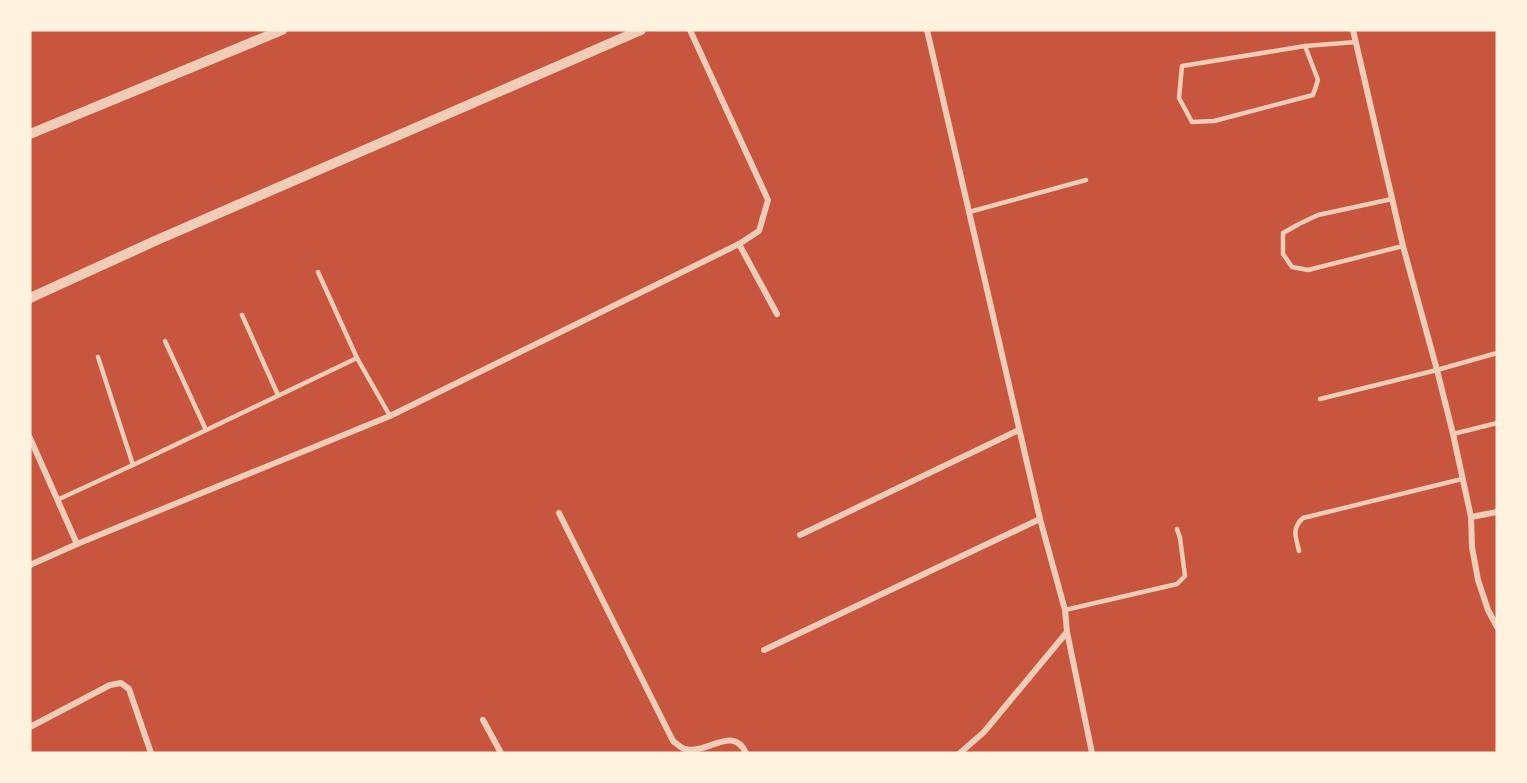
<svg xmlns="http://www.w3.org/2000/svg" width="1527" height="783" font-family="'PT Sans Narrow',sans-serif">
  <rect width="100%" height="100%" fill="#c8553d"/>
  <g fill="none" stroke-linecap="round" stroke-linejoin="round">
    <g stroke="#f1ccb7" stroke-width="4.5">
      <polygon points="1305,46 1318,80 1313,95 1214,121 1192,122 1179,98 1182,66"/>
      <polyline points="1305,46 1356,42"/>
      <polyline points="1392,199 1318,215 1299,224 1283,233 1283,254 1292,267 1308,270 1403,246"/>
      <polyline points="969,212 1086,180"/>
      <polyline points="242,315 278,395"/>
      <polyline points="165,341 206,430"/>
      <polyline points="98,357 133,465"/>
      <polyline points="357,358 390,416"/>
      <polyline points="1320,399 1437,370 1497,353"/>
      <polyline points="1453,434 1497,423"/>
      <polyline points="57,500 133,465 357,358 318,272"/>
      <path d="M1299 551C1296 537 1291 529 1303 518L1462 479"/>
      <polyline points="1065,610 1177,584 1185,576 1180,538 1177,529"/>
    </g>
    <g stroke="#f1ccb7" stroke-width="6">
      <polyline points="927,30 1040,519 1065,610 1067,632 1092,753"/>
      <polyline points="1353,30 1403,246 1437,370 1453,434 1471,517 1472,547 1478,580 1488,610 1497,627"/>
      <polyline points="739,244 777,314"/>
      <polyline points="30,438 77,544"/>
      <path d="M559 513 673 741C677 744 681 748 685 749 707 755 733 724 746 753"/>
      <polyline points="1471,517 1497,512"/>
      <polyline points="800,535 1019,430"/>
      <polyline points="30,565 77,544 390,416 739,244 759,231 768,200 690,30"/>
      <polyline points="764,650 1040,519"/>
      <polyline points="483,720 501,753"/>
      <polyline points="30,727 110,685 121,683 129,689 151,753"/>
      <polyline points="960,753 984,732 1067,632"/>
    </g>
    <g stroke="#f1ccb7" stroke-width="10">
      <polyline points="30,134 282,30"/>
      <polyline points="30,298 157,240 641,30"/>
    </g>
  </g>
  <rect width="1527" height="783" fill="none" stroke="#fff3e0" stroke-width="63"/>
</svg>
